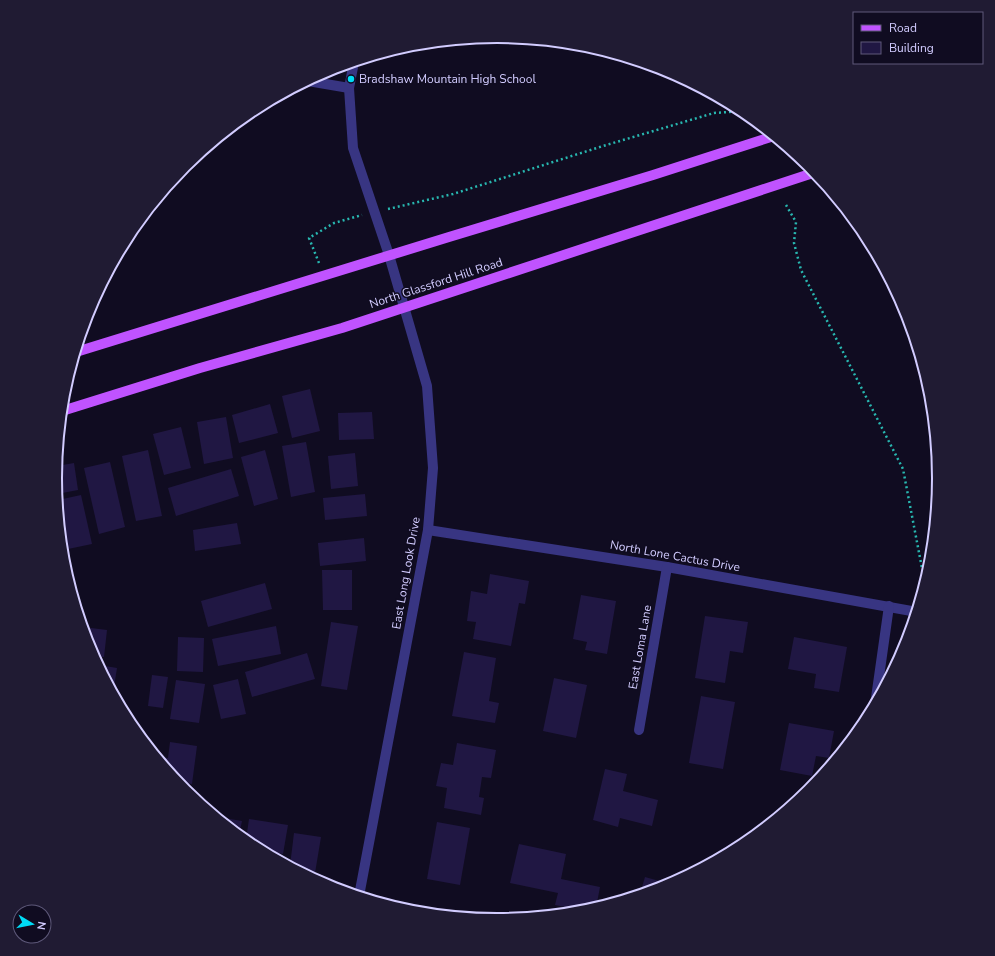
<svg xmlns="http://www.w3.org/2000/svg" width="995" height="956" font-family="'Nunito Sans',sans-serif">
  <rect width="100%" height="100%" fill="#100c21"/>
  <g fill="#201743">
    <polygon points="310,389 320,431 292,438 282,396"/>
    <polygon points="270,404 278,433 239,443 232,415"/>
    <polygon points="372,412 374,439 339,440 338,413"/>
    <polygon points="226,417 233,458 204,464 197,422"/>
    <polygon points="181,427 191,468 164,475 153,434"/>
    <polygon points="306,442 315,492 291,497 282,446"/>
    <polygon points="148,450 162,516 136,521 122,456"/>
    <polygon points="265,450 278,499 254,506 241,457"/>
    <polygon points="355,453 358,486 331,489 328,456"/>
    <polygon points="110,462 125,527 99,534 84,468"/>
    <polygon points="74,463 78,490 57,494 56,478 57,466"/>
    <polygon points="231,469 239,496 176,516 168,488"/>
    <polygon points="365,494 367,516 325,520 323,498"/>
    <polygon points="81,495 92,544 68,549 58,500"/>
    <polygon points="237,523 241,544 195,551 193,530"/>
    <polygon points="364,538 366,561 320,566 318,543"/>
    <polygon points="322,570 352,570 352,610 323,610"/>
    <polygon points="490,574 529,581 525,604 519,603 511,646 473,639 476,622 467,621 471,591 487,594"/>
    <polygon points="265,583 272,609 208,627 201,601"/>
    <polygon points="581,595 616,601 607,654 585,650 587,642 573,639"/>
    <polygon points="705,616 748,622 743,653 730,651 725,683 695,678"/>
    <polygon points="331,622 358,626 347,690 321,686"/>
    <polygon points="276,626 281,654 218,666 212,639"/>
    <polygon points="83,627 107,630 104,657 94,656 89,647"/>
    <polygon points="178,637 204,638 203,672 177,671"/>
    <polygon points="794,637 847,647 839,692 814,688 816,674 788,669"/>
    <polygon points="464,652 496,658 489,701 499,703 495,723 452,716"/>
    <polygon points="307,653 315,679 252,697 245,672"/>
    <polygon points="99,665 117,668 113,693"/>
    <polygon points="152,675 168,677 163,708 148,706"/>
    <polygon points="554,678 587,685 576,738 543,731"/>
    <polygon points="238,679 246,714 221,719 213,685"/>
    <polygon points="176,680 205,684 199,723 170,719"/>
    <polygon points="701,696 735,702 723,769 689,763"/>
    <polygon points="789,723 834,731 829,758 816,756 812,776 780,770"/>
    <polygon points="170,742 197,746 192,784 178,782 160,760 161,757 168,758"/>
    <polygon points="457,743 496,750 491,778 482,777 479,797 484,798 481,815 444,808 447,788 436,786 441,763 453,765"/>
    <polygon points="605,769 627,774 623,791 658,800 652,826 620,818 618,827 593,820"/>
    <polygon points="218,817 242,821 239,835"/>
    <polygon points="249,819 288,825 283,854 260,850 252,845 246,840"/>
    <polygon points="437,822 470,828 460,885 427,879"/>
    <polygon points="294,833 321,837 314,879 290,866"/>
    <polygon points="519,844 566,854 561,879 600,887 596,908 585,911 555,905 558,893 510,883"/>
    <polygon points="645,877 670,884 666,886 640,894"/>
  </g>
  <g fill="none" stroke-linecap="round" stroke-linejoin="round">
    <g stroke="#28b7b0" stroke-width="2.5" stroke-dasharray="2 3" stroke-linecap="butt">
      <polyline points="786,205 796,222 794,243 801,270 903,469 925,584"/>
      <polyline points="388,209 453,194 603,146 714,113 744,111"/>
      <polyline points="319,263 309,238 334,223 362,215"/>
    </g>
    <g stroke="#383582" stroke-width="10">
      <polyline points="354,62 349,88 353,148 389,255 427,386 433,468 428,530 359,896"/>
      <polyline points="308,81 349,88"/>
      <polyline points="428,530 667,567 917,612"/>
      <polyline points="875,705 889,606"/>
      <polyline points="639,730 667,567"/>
    </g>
    <g stroke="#c053ff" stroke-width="10">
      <polyline points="76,352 449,237 653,175 774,136"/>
      <polyline points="62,411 200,368 342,328 816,172"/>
    </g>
  </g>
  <circle fill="#00dcf7" stroke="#100c21" stroke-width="1.5" cx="351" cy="79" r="4"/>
  <g text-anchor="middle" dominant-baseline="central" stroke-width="3" stroke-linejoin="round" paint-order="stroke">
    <g font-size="12" fill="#d2ccff" stroke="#100c21" text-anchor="start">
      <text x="359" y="79">Bradshaw Mountain High School</text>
    </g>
    <g font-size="12" fill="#d2ccff" stroke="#100c21">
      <text transform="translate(436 283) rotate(-18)">North Glassford Hill Road</text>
      <text transform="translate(675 556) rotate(10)">North Lone Cactus Drive</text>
      <text transform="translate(406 573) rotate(-80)">East Long Look Drive</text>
      <text transform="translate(640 647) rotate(-80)">East Loma Lane</text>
    </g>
  </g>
  <path d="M0 0H995V956H0ZM62 478a435 435 0 1 1 870 0a435 435 0 1 1-870 0Z" fill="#201b33" fill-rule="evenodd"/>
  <path fill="none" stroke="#d2ccff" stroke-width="2" d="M62 478a435 435 0 1 1 870 0a435 435 0 1 1-870 0Z"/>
  <rect x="853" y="12" width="130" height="52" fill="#100c21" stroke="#5e597a"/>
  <rect x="861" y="25" width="20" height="6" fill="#c053ff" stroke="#5e597a"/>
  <text x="889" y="32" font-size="12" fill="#d2ccff">Road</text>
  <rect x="861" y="42" width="20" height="12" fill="#201743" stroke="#5e597a"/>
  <text x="889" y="52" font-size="12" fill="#d2ccff">Building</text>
  <g transform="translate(32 924) rotate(100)"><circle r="19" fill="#100c21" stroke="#5e597a"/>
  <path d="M0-3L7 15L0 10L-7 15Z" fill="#00dcf7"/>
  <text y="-6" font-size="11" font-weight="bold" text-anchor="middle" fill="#d2ccff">N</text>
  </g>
</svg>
